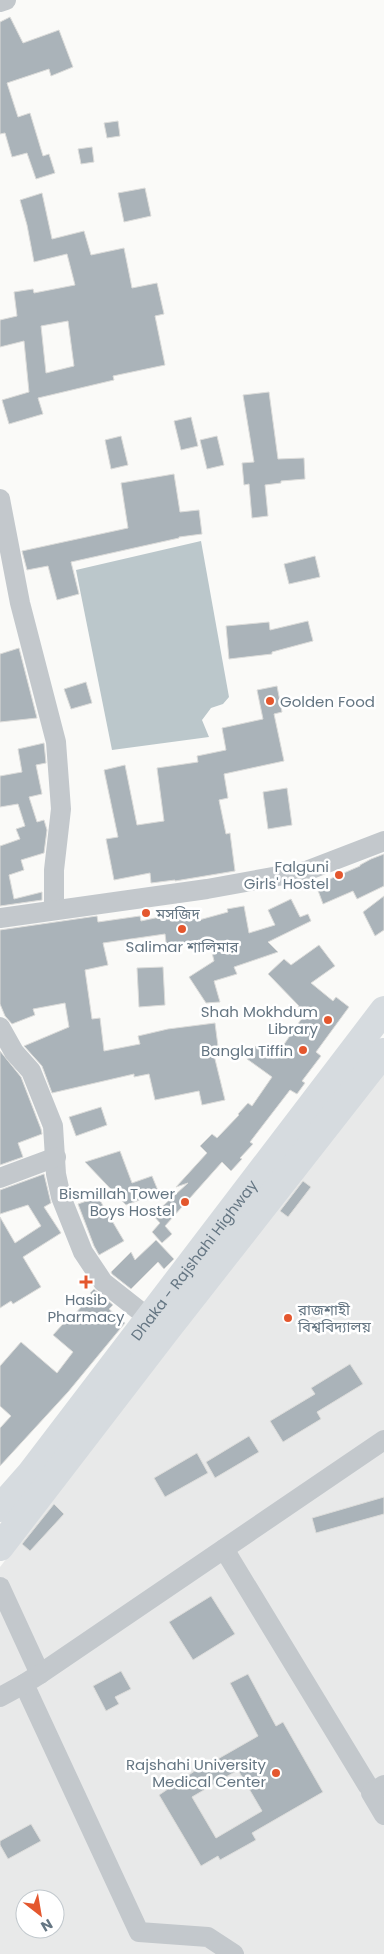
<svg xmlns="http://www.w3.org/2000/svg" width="384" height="1954" font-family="Poppins,'Noto Sans Bengali',sans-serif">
  <rect width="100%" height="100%" fill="#fafaf8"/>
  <path fill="#e8e9e9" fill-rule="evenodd" d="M384 1069V1954H0V1567ZM25 1899H55V1929H25Z"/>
  <polygon fill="#bbc7cb" points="201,541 229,697 223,704 211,708 202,720 209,737 112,750 76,570"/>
  <g fill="#aab3b9" stroke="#dcdcda" fill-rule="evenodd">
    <polygon points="10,17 23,43 59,30 73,67 51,76 49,69 7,83 18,117 30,113 43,156 49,154 55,173 36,179 27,153 12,157 5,133 0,134 0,22"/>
    <polygon points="118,121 120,136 107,138 104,123"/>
    <polygon points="92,147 94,162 81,164 78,149"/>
    <polygon points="145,188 151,216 124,222 118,193"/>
    <path d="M42 193 52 239 84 231 91 255 124 248 132 288 157 283 164 314 155 316 165 365 113 376 114 380 38 398 43 414 9 424 2 400 29 392 24 341 0 347V320L17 316 14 292 33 289 34 293 75 285 67 254 34 262 27 225 20 200ZM68 321 74 366 46 373 41 326Z"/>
    <polygon points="269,392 278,459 304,458 305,479 281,481 281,483 265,485 268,516 252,518 249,484 244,485 242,463 254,462 243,395"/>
    <polygon points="191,417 198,446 181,450 174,421"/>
    <polygon points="121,436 128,465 111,469 105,440"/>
    <polygon points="217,436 224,465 207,469 200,440"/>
    <polygon points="174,474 180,512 199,510 202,534 179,537 179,538 71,562 79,594 57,600 48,566 27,570 22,551 128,528 121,483"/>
    <polygon points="315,556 320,577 289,584 284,564"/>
    <polygon points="308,621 313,641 272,652 272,654 229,659 226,626 269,622 270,630"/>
    <polygon points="19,648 37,718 0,722 0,654"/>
    <polygon points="86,682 92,703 71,709 64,689"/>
    <polygon points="277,686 282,712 274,714 284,761 224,774 228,798 219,800 226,834 230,833 235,871 175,881 175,880 151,883 150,873 114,880 106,839 118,837 104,770 125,765 137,825 164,821 157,768 198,762 197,756 226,750 222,728 263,719 257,690"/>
    <polygon points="44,743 46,763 36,765 42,794 29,797 37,822 44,820 47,830 44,853 21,860 24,870 9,875 14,899 42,892 42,900 0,906 0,846 20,839 16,829 25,826 18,804 0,807 0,776 22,772 18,749"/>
    <polygon points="287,788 292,825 268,829 263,792"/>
    <polygon points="384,854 384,886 357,899 353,891 323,904 316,885 360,866 360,865 371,859"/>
    <polygon points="384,896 384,930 375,936 363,912"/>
    <polygon points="291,899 300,917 308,914 311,921 268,942 278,952 234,967 237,974 214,981 220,1002 206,1003 189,977 214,961 209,940 170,949 166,942 165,934 103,943 108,965 85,970 92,1019 100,1018 104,1051 140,1044 138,1036 168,1029 215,1023 219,1054 214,1055 225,1100 202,1105 199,1091 155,1100 149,1074 134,1077 134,1074 52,1093 42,1066 24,1046 69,1027 65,1003 33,1009 35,1015 12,1024 5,1016 0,1004 0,930 97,916 98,922 140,916 141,921 197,909 199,920 228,912 227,909 244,906 249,933 275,925 268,910"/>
    <polygon points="319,945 335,966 311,983 333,1001 336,997 349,1007 316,1052 321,1056 302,1081 305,1083 297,1094 290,1090 250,1142 253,1144 240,1158 242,1159 231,1171 222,1162 165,1226 172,1234 162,1243 152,1232 160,1223 153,1215 188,1183 176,1187 207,1153 200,1146 212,1134 217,1138 239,1115 238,1114 248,1103 252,1106 272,1077 247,1059 256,1046 274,1059 302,1018 295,1013 299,1006 268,974 284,959 291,965"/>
    <polygon points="163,967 165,1005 139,1007 137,968"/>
    <polygon points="0,1051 21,1077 41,1129 42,1134 18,1143 23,1157 0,1165"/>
    <polygon points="101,1107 107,1125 76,1136 69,1117"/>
    <polygon points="120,1151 132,1183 152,1176 159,1193 126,1205 85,1162"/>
    <polygon points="44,1174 51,1203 44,1207 61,1233 23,1257 41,1287 13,1304 11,1301 0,1308 0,1217 15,1243 41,1226 28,1205 0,1214 0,1190"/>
    <polygon points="303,1181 311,1187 288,1217 280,1211"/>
    <polygon points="98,1197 124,1241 99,1255 94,1246 78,1204"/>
    <polygon points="156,1240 174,1259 164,1269 158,1262 131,1289 112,1274 111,1272 131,1252 135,1260"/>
    <polygon points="94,1289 113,1305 109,1309 125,1323 68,1392 0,1466 0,1428 11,1416 0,1406 0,1366 21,1342 57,1373 73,1352 53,1335 71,1315 73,1316 92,1295 90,1293"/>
    <polygon points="350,1364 363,1384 317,1412 321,1419 283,1442 270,1421 315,1394 311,1388"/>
    <polygon points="249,1436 259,1452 215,1478 206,1462"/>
    <polygon points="197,1453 208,1473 165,1497 154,1478"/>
    <polygon points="384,1497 384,1514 316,1533 312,1518"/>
    <polygon points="54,1504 64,1514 30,1551 22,1544"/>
    <polygon points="211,1596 235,1634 193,1660 169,1622"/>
    <polygon points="121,1671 131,1689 115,1697 119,1704 106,1711 93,1686"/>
    <path d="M248 1674 276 1726 283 1722 323 1792 252 1833 256 1840 220 1860 218 1856 201 1866 159 1795 208 1762 209 1764 258 1736 230 1683ZM238 1770 262 1811 216 1838 192 1797Z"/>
    <polygon points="31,1824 41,1841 8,1859 0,1845 0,1841"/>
  </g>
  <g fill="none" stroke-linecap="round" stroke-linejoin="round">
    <g stroke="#c3c8cc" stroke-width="20">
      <polyline points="0,2 6,0"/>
      <polyline points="0,499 20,603 56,742 61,809 54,870 54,910"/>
      <polyline points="0,918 207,889 306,871 384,841"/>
      <polyline points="0,1027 14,1052 31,1071 53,1126 56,1174 61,1197 83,1252 103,1282 160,1327"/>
      <polyline points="0,1178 56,1157"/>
      <polyline points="224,1549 368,1786"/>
      <polyline points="0,1587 40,1674 384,1440"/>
      <polyline points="40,1674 24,1684 139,1932 208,1937 234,1954"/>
      <polyline points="0,1697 24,1684"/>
      <polyline points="384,1785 371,1793 384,1815"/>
    </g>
    <g stroke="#d6dbdf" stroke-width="28">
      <path id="s1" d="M0 1508 31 1473 384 1010"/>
      <polyline points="0,1547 165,1332 384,1052"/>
    </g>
  </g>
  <g fill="#e4572e" stroke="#fff" stroke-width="2">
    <circle cx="270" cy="701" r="5"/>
    <circle cx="339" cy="875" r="5"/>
    <circle cx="146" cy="913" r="5"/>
    <circle cx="182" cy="929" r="5"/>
    <circle cx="328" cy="1020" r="5"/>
    <circle cx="303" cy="1050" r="5"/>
    <circle cx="185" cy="1202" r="5"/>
    <path d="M83.5 1274.5h5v5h5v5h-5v5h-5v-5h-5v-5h5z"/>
    <circle cx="288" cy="1318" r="5"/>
    <circle cx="276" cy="1773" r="5"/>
  </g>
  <g text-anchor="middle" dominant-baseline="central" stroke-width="5" stroke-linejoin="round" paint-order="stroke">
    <g font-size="15" fill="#657683" stroke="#fff" text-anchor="end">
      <text x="280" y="701" text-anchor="start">Golden Food</text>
      <text x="329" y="866">Falguni<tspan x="329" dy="17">Girls' Hostel</tspan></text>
      <text x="156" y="913" text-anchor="start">মসজিদ</text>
      <text x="182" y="946" text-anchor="middle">Salimar শালিমার</text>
      <text x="318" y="1011">Shah Mokhdum<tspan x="318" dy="17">Library</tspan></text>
      <text x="293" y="1050">Bangla Tiffin</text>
      <text x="175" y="1193">Bismillah Tower<tspan x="175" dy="17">Boys Hostel</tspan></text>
      <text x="86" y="1299" text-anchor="middle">Hasib<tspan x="86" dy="17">Pharmacy</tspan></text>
      <text x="298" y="1309" text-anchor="start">রাজশাহী<tspan x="298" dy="17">বিশ্ববিদ্যালয়</tspan></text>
      <text x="266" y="1764">Rajshahi University<tspan x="266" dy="17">Medical Center</tspan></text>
    </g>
    <g font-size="15" fill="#657683" stroke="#fff">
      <text stroke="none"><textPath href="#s1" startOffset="315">Dhaka - Rajshahi Highway</textPath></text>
    </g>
  </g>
  <g transform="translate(40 1914) rotate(149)"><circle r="24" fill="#ffffff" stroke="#c1c8cd"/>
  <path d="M0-4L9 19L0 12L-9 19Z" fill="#e4572e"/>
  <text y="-8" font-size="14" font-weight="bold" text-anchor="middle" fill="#657683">N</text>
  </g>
</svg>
